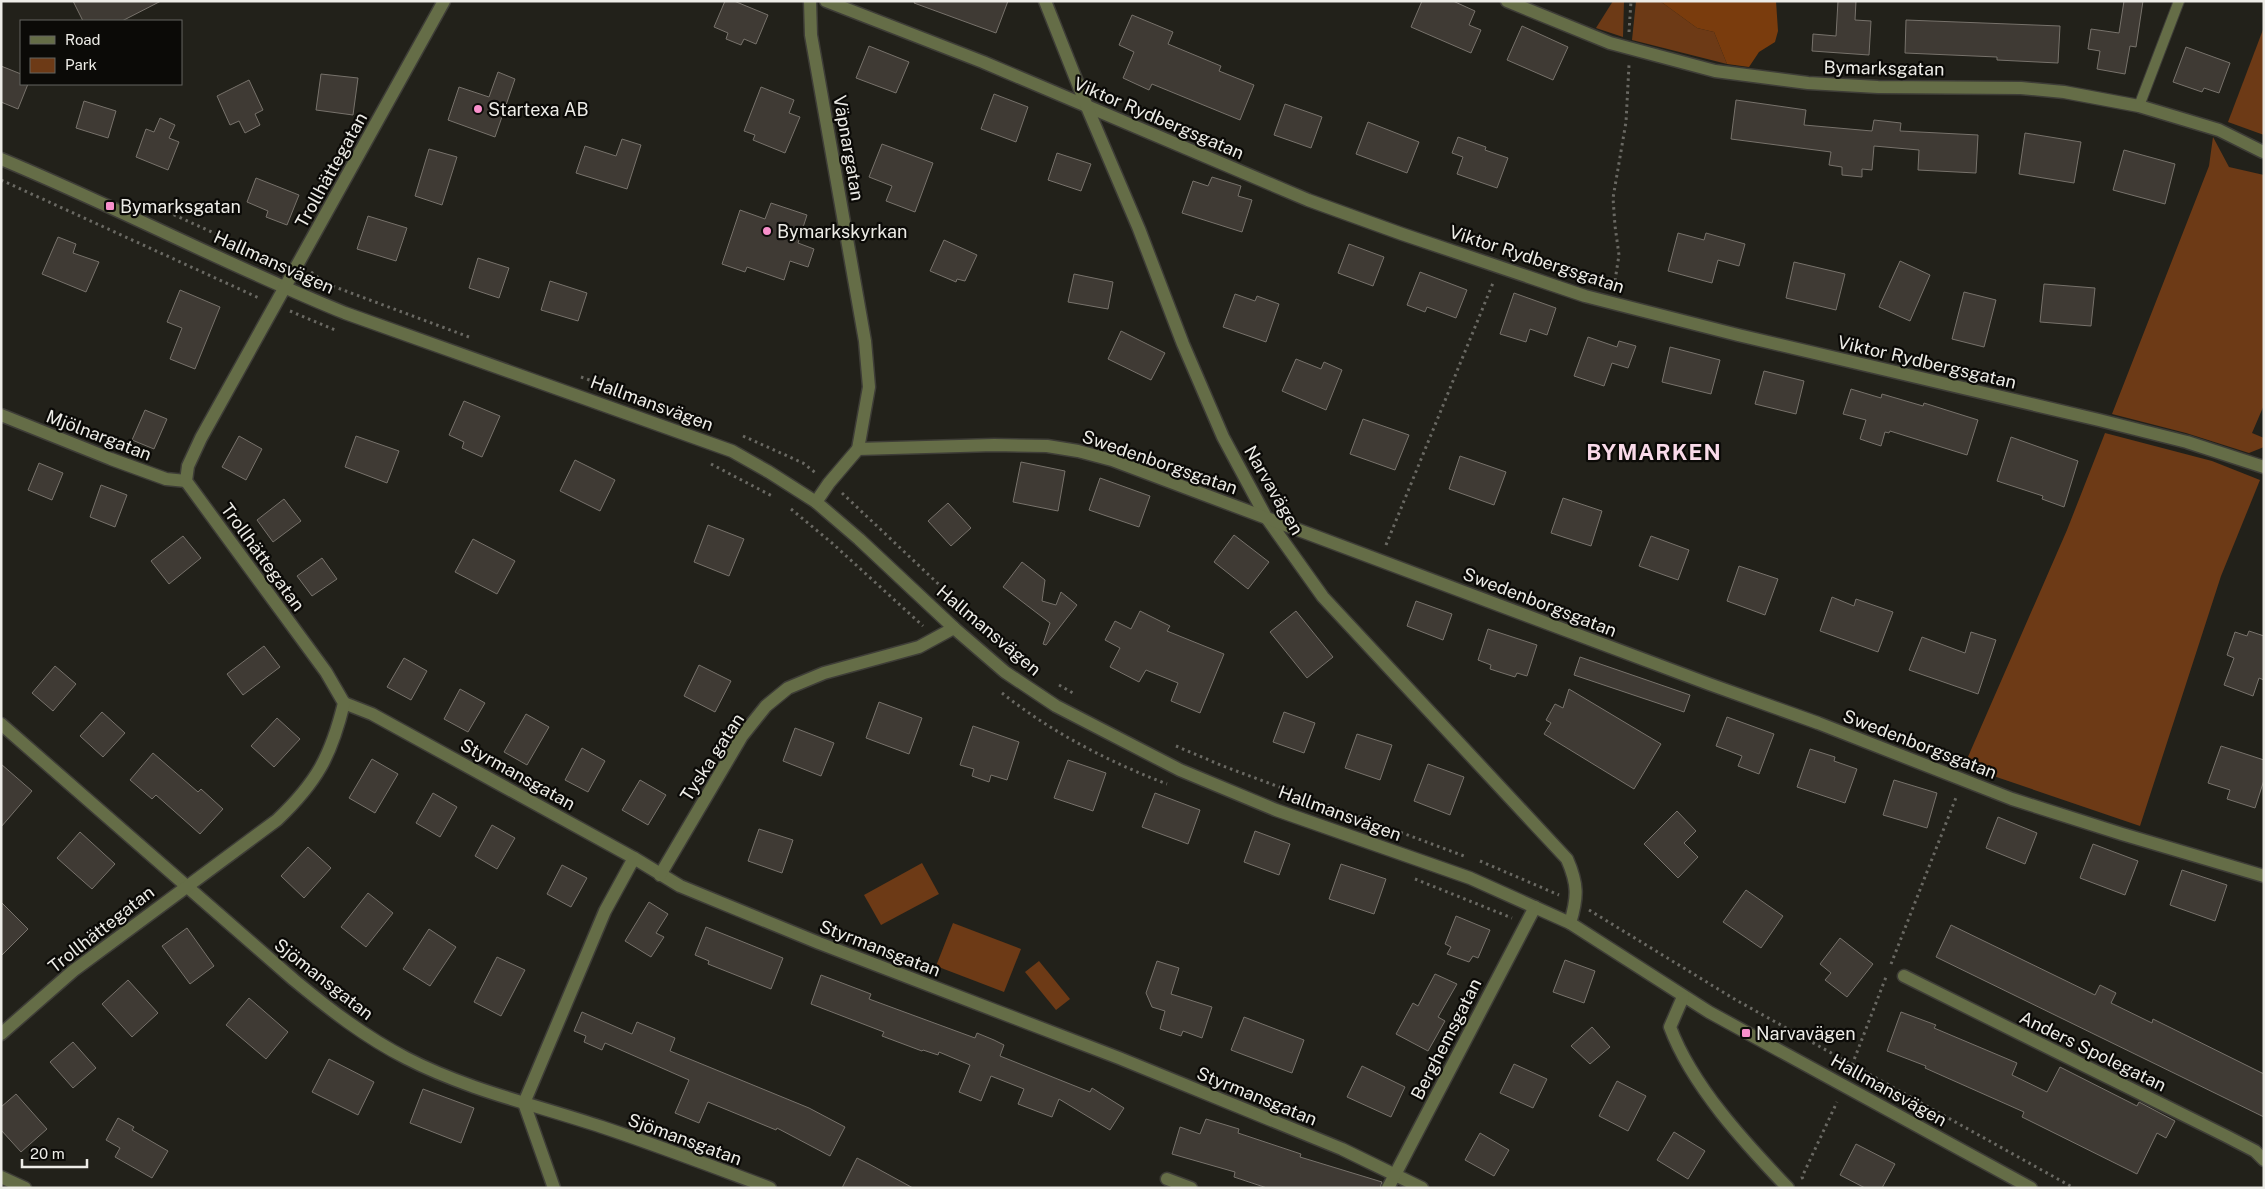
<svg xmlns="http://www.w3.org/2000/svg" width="2265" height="1189" font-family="'Public Sans',sans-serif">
  <rect width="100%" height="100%" fill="#22211a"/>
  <g fill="#6d3a16">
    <polygon points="1613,1 1624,1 1623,37 1596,28"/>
    <polygon points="1636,1 1660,1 1697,28 1714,32 1727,64 1632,40"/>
    <polygon points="2264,27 2264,135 2228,122"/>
    <polygon points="2213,137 2229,167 2264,175 2264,405 2252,433 2264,438 2264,447 2249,453 2186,433 2112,414 2209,166"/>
    <polygon points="2105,433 2212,461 2260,480 2221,576 2140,826 1964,766 2067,530"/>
    <polygon points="922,863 939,894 881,925 864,895"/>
    <polygon points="953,923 1021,949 1004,992 936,966"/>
    <polygon points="1039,961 1070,999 1056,1010 1025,972"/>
  </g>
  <polygon fill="#7a3c0d" points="1660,1 1776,1 1778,31 1775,42 1759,52 1749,67 1727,64 1714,32 1697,28"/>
  <g fill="#3f3a34" stroke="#77726b">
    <polygon points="73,1 161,1 122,21 83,21"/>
    <polygon points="725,1 734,1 768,15 756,44 744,39 741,45 726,39 728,33 714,27"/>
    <polygon points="915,1 1008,1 996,33 914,3"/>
    <polygon points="1422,1 1453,1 1475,11 1469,25 1481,30 1471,53 1411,27"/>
    <polygon points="1838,1 1856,1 1855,20 1871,21 1869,55 1812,51 1813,34 1836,36"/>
    <polygon points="2124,1 2143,1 2136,47 2130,46 2125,74 2097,69 2100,51 2088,49 2091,29 2119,33"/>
    <polygon points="1132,15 1173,32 1168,44 1221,66 1219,71 1254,85 1240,120 1152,84 1149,90 1123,78 1134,52 1119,45"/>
    <polygon points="1906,20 2060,26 2058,63 1997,60 1997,57 1905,53"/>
    <polygon points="1522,26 1568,47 1553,80 1507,60"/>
    <polygon points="869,46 909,62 896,93 856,78"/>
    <polygon points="2186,47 2230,63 2219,93 2204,88 2202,92 2173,82"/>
    <polygon points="1,66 21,74 21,84 28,84 18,109 1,102"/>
    <polygon points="498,72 515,79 495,137 448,120 459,87 489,97"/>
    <polygon points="321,74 358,78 353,115 316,110"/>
    <polygon points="249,80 263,110 255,114 260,125 245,133 239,121 230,125 217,96"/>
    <polygon points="761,87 794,100 789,113 800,117 785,153 753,140 755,135 744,131"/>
    <polygon points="994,94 1028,107 1016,142 981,129"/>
    <polygon points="1736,100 1806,110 1804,125 1872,131 1874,120 1901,123 1900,131 1978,135 1976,173 1918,170 1919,150 1874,146 1872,170 1862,169 1862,177 1842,175 1842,167 1829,165 1831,152 1731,139"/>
    <polygon points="84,101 116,111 108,138 76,128"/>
    <polygon points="1285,104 1322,117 1311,148 1274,135"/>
    <polygon points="160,118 175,125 169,138 179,142 168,170 136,157 146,129 154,132"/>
    <polygon points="1368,122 1419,142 1407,173 1356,154"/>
    <polygon points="2025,133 2081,142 2074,183 2019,174"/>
    <polygon points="1458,137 1486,147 1485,150 1508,158 1497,188 1457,174 1463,157 1452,153"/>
    <polygon points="622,139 641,145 627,189 576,173 585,146 616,156"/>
    <polygon points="882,144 933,163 915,212 886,201 892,186 869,177"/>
    <polygon points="429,149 457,157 442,205 415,196"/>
    <polygon points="2124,150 2175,164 2165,204 2113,190"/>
    <polygon points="1057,153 1091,164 1081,191 1048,180"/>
    <polygon points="1212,177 1241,186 1238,196 1252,200 1242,232 1182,213 1193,181 1208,186"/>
    <polygon points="256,178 299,195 287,225 266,217 268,211 247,202"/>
    <polygon points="771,203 807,215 798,243 814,249 808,267 790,261 784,280 747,267 745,272 722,264 740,210 765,219"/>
    <polygon points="368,216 407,228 396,261 357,249"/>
    <polygon points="1678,233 1704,240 1706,233 1745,244 1739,266 1718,260 1712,283 1668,271"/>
    <polygon points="58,237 76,244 73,253 99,262 86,292 42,274"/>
    <polygon points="944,240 977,255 965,281 957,279 956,282 930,271"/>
    <polygon points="1349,244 1384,257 1373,286 1338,273"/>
    <polygon points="478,258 509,268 499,298 469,288"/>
    <polygon points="1900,261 1930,275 1910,321 1879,307"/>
    <polygon points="1794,262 1845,274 1836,310 1786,298"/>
    <polygon points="1420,272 1467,290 1456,318 1427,307 1425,312 1407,305"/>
    <polygon points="1074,274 1113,282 1108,309 1068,302"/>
    <polygon points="550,281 587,293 578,321 541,310"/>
    <polygon points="2044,284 2095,288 2091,326 2040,322"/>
    <polygon points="180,290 220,307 195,369 170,359 182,328 167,322"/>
    <polygon points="1964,292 1996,300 1984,347 1952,339"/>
    <polygon points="1514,293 1556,308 1547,335 1530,329 1526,342 1500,334"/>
    <polygon points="1235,294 1255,301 1257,296 1279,304 1266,342 1223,327"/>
    <polygon points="1121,331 1165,353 1151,380 1108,359"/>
    <polygon points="1588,337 1617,347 1619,341 1636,346 1628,368 1612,363 1604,386 1574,376"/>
    <polygon points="1670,347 1720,360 1711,394 1662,382"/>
    <polygon points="1296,359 1321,369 1324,362 1342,370 1326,410 1282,391"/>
    <polygon points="1764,371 1804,381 1796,414 1755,404"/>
    <polygon points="1851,389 1881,398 1882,394 1923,406 1924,403 1978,420 1967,455 1890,431 1889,433 1885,432 1881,446 1860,439 1866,420 1843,414"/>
    <polygon points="464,401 500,416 482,457 462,448 464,442 449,435"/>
    <polygon points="145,410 167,419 154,449 132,440"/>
    <polygon points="1363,419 1409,435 1395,470 1350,454"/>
    <polygon points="239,436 262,449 246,480 222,467"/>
    <polygon points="356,436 399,451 387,483 345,467"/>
    <polygon points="2011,437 2078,461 2064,507 2042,499 2043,496 1997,481"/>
    <polygon points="1460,456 1506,472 1494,505 1449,489"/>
    <polygon points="575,460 615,480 600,511 560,491"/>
    <polygon points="1021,462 1065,471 1058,511 1013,502"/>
    <polygon points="39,463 63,473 52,500 28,490"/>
    <polygon points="1100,478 1150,496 1139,527 1089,510"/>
    <polygon points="101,485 127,495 115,527 90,517"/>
    <polygon points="1563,498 1602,511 1591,546 1551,533"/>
    <polygon points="284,499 301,521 273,542 257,520"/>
    <polygon points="948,503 971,528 951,546 928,521"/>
    <polygon points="708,525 744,539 729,576 694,562"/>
    <polygon points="1234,535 1269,562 1248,589 1214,562"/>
    <polygon points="183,536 201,558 169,584 151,561"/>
    <polygon points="1651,536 1689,550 1678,580 1639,566"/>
    <polygon points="473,539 515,561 497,594 455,572"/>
    <polygon points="322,558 337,579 312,596 297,576"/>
    <polygon points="1022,562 1045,580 1042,601 1056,605 1061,592 1077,605 1046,645 1043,644 1050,623 1003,587"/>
    <polygon points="1739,566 1778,579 1765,615 1727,601"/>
    <polygon points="1832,597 1854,606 1856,599 1893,612 1878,652 1820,631"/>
    <polygon points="1416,601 1452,614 1443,640 1407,626"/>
    <polygon points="1140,611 1170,626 1167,631 1224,654 1200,713 1171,701 1178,683 1146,670 1139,682 1110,667 1120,648 1105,640 1115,621 1131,629"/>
    <polygon points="1296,611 1333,657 1307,678 1270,632"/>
    <polygon points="1488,629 1537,645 1527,676 1517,673 1515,677 1490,669 1491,665 1478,660"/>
    <polygon points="2249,631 2264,636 2264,680 2259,678 2253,696 2224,685 2234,658 2227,655 2235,632 2247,636"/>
    <polygon points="1971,632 1996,640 1978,694 1909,670 1922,637 1965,653"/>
    <polygon points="264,646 280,667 243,695 227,674"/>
    <polygon points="1580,657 1690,695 1684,712 1574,675"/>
    <polygon points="404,658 427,671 411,700 387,687"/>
    <polygon points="699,665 731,681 715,712 684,696"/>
    <polygon points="55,666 76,684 53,711 32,693"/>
    <polygon points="460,689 485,703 468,732 444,719"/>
    <polygon points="1569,689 1661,744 1634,789 1544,734 1551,723 1546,720 1555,704 1563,708"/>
    <polygon points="879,702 922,718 909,754 866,738"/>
    <polygon points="102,712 125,733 103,757 80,736"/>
    <polygon points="1284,712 1315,723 1304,753 1273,742"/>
    <polygon points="526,714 549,727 527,765 504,752"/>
    <polygon points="1727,717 1774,734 1759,774 1738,766 1742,756 1716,746"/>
    <polygon points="277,718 300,739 274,767 251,746"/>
    <polygon points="973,726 1019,742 1007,780 991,775 989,782 972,776 974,769 960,765"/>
    <polygon points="795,728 834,743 821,776 783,761"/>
    <polygon points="1357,734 1392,745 1380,780 1345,768"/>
    <polygon points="2221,746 2264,760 2264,780 2255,808 2227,799 2230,790 2208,783"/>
    <polygon points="582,748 605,761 588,792 565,780"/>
    <polygon points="1810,749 1835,757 1834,761 1857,769 1845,803 1797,787"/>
    <polygon points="153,753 198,792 201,789 223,809 200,834 156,795 152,799 130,780"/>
    <polygon points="372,759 398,774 375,813 349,798"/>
    <polygon points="1068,760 1106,773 1093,811 1054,798"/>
    <polygon points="1,764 32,791 1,827"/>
    <polygon points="1428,764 1464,777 1450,815 1414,801"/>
    <polygon points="640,780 666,795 648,825 622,810"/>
    <polygon points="1894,780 1937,793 1927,828 1883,815"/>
    <polygon points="433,793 457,807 440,837 416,823"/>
    <polygon points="1155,793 1200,810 1188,844 1142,827"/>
    <polygon points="1677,811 1696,831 1684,843 1698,857 1678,878 1644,844"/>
    <polygon points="1998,817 2037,833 2025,864 1986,848"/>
    <polygon points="492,825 515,838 497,869 475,856"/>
    <polygon points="759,829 793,840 782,873 748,861"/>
    <polygon points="1255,831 1290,844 1279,875 1244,862"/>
    <polygon points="80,832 115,864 92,889 57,858"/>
    <polygon points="2093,844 2138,861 2125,895 2080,878"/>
    <polygon points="308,847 331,868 304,898 281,876"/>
    <polygon points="1341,864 1386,879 1374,914 1329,899"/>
    <polygon points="562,865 587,878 571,907 547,894"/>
    <polygon points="2182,870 2227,885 2215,921 2170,905"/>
    <polygon points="1746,890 1783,916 1761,948 1723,922"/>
    <polygon points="368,893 393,913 366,947 341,927"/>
    <polygon points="1,902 28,929 1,956"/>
    <polygon points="649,902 668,914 656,933 664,937 651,957 625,941"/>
    <polygon points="1456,916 1490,930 1478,958 1473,956 1469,962 1447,954 1451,947 1445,944"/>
    <polygon points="1951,925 2095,995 2100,985 2116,993 2111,1003 2152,1023 2153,1019 2264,1074 2264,1117 1936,957"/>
    <polygon points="706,927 783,958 771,989 708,964 709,961 695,955"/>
    <polygon points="187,928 214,966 190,984 162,946"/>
    <polygon points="429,929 456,947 430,986 403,969"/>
    <polygon points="1840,938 1873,964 1847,997 1825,980 1831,973 1820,964"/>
    <polygon points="497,957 525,970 501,1016 474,1002"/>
    <polygon points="1565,960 1595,971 1584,1003 1553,992"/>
    <polygon points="1157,961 1179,968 1171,994 1212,1007 1202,1038 1183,1031 1181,1036 1160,1029 1165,1011 1152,1007 1146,993"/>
    <polygon points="1435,974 1457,984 1438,1017 1445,1021 1428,1051 1396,1034 1413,1003 1418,1006"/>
    <polygon points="821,975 871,994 869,999 975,1038 977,1033 994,1040 1004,1045 1000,1056 1090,1092 1092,1088 1124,1108 1110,1130 1059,1099 1052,1117 1018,1104 1024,1089 991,1076 981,1101 959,1092 970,1065 939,1052 938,1055 923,1050 922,1051 882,1036 884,1032 811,1004"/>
    <polygon points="128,980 158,1013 132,1037 102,1004"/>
    <polygon points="249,998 288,1032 266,1059 226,1025"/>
    <polygon points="582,1012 632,1034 637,1022 675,1038 670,1051 809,1108 845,1127 830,1156 777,1128 776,1130 708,1102 699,1123 675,1113 689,1080 605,1043 602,1050 584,1042 586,1036 574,1031"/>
    <polygon points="1901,1012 1936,1025 1934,1028 2017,1063 2012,1075 2047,1092 2060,1067 2137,1106 2139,1102 2175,1121 2166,1138 2157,1133 2137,1174 2022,1117 2024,1112 1925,1068 1926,1066 1887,1051"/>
    <polygon points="1244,1017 1304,1040 1292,1073 1231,1050"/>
    <polygon points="1592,1027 1610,1047 1590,1064 1571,1046"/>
    <polygon points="73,1042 96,1068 73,1088 50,1062"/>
    <polygon points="329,1059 374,1082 358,1115 312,1092"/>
    <polygon points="1514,1064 1547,1079 1533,1108 1500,1093"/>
    <polygon points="1362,1066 1405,1087 1391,1117 1347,1097"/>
    <polygon points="1617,1081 1646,1096 1628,1131 1599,1116"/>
    <polygon points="423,1089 474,1108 461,1143 410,1123"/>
    <polygon points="16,1094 47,1129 21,1152 1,1130 1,1107"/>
    <polygon points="118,1118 134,1127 132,1130 168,1151 152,1178 115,1157 120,1148 106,1140"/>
    <polygon points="1206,1119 1239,1129 1238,1133 1301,1154 1300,1157 1382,1182 1380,1188 1267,1188 1234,1177 1235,1172 1172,1154 1180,1127 1200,1134"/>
    <polygon points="1674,1132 1705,1151 1688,1179 1657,1160"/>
    <polygon points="1480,1133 1509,1150 1494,1176 1465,1160"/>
    <polygon points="1856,1144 1895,1164 1882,1188 1865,1188 1840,1175"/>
    <polygon points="857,1158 869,1164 913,1188 842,1188"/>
  </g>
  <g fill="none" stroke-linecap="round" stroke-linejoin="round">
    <g stroke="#3e3d37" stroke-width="12">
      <polyline id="lane" points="2139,106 2179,1"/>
    </g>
    <g stroke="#3e3d37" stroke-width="15">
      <g id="street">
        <polyline points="810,1 811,35 865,341 869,387 858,449"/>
        <polyline points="826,1 983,62 1308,200 1402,234 1585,296 1738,335 2099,420 2187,442 2264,467"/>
        <path d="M1045 1 1087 107 1139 229 1183 344 1223 437 1266 517 1323 597 1567 859C1578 884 1578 897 1570 923"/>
        <polyline points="1507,1 1610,43 1715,71 1808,83 1878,87 2021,88 2064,92 2139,106 2219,130 2263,152"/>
        <path d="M1 159C117 207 229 266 345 313L732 451 769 472 816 502 859 539 954 628 1005 672 1056 706 1180 770 1276 810 1470 878 1570 923 1709 1012 2031 1188"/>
        <polyline points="1,415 111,459 166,479 186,481"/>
        <polyline points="816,502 829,483 858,449 994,445 1047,446 1078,451 1112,460 1709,684 1818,723 2012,799 2122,834 2264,876"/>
        <polyline points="344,703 372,714 634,858 680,886 819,943 1119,1058 1342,1149 1422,1188"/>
        <path d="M1 724 294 980C329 1009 365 1037 406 1058 468 1090 536 1105 602 1127 659 1146 714 1167 770 1188"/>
        <polyline points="660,875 742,736 766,706 788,688 824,673 919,647 954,628"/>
        <polyline points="1904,976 2226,1136 2255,1151 2264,1160"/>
        <path d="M1683 997 1670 1027C1692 1086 1745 1143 1788 1188"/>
        <path d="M1 1034 73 971 277 820C317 782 331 756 344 703L326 672 186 481 188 466 201 438 444 1"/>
        <polyline points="1,1177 25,1188"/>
        <polyline points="1167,1179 1191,1188"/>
        <polyline points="554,1188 524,1103 605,911 634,858"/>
        <polyline points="1388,1188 1535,907"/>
      </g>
    </g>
    <g stroke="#6a6963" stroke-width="3" stroke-dasharray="2.5 4" stroke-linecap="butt">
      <polyline points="1629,32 1631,1"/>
      <polyline points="1,180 259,298"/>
      <polyline points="150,204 280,263"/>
      <polyline points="311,272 327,284 469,337"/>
      <polyline points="1614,287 1619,255 1615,226 1613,198 1626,122 1629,65"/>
      <polyline points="290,311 335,330"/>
      <polyline points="581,377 702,420"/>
      <polyline points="743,436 803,463 817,474"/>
      <polyline points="711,464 774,497"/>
      <polyline points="842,493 985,628 1022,661"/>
      <polyline points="791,509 832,543 923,626"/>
      <polyline points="1386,545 1493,283"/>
      <polyline points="1059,685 1073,693"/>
      <path d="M1002 693C1051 732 1109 762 1167 784"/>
      <polyline points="1176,746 1223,766 1464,856"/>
      <polyline points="1480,861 1559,895"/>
      <polyline points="1415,879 1512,918"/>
      <polyline points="1589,910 1736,1000 2074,1188"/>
      <polyline points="1891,964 1957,795"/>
      <polyline points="1852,1065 1886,977"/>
      <polyline points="1803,1179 1802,1177 1837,1102"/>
    </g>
    <use href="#lane" stroke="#656d47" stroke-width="10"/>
    <use href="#street" stroke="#656d47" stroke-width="12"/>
  </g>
  <g fill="#f890cb" stroke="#0b0a07" stroke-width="2">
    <circle cx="478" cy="109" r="5"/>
    <rect x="105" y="201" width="10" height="10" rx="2.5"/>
    <circle cx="767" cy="231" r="5"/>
    <rect x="1741" y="1028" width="10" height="10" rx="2.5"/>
  </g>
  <g text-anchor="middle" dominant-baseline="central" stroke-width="4.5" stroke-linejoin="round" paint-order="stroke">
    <g font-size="18" fill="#edece7" stroke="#0b0a07">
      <text transform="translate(1884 68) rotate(1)">Bymarksgatan</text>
      <text transform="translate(1159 118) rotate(23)">Viktor Rydbergsgatan</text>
      <text transform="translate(849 148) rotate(80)">Väpnargatan</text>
      <text transform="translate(331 170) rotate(-61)">Trollhättegatan</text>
      <text transform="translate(1537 259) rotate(18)">Viktor Rydbergsgatan</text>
      <text transform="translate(274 262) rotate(24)">Hallmansvägen</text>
      <text transform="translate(1927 362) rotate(13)">Viktor Rydbergsgatan</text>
      <text transform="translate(652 403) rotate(20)">Hallmansvägen</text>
      <text transform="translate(99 435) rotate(21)">Mjölnargatan</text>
      <text transform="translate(1160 462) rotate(19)">Swedenborgsgatan</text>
      <text transform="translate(1274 490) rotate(60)">Narvavägen</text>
      <text transform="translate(263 557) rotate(54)">Trollhättegatan</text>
      <text transform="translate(1540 602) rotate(21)">Swedenborgsgatan</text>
      <text transform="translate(989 630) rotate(40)">Hallmansvägen</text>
      <text transform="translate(1920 744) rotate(21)">Swedenborgsgatan</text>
      <text transform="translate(712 757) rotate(-57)">Tyska gatan</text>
      <text transform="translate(518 774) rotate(29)">Styrmansgatan</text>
      <text transform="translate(1340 813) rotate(20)">Hallmansvägen</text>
      <text transform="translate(101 929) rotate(-38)">Trollhättegatan</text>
      <text transform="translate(880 948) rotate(21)">Styrmansgatan</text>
      <text transform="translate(324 979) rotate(38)">Sjömansgatan</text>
      <text transform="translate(1446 1039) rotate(-63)">Berghemsgatan</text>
      <text transform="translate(2093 1051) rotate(26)">Anders Spolegatan</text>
      <text transform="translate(1889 1090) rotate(29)">Hallmansvägen</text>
      <text transform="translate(1257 1096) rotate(22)">Styrmansgatan</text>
      <text transform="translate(685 1139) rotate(20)">Sjömansgatan</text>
    </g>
    <g font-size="18" fill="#edece7" stroke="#0b0a07" text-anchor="start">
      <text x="488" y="109">Startexa AB</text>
      <text x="120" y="206">Bymarksgatan</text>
      <text x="777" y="231">Bymarkskyrkan</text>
      <text x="1756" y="1033">Narvavägen</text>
    </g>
    <g font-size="22" font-weight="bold" letter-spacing="1" fill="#f9dae9" stroke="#0b0a07">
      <text x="1654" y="452">BYMARKEN</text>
    </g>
  </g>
  <rect width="2265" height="1189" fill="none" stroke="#edece7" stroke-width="5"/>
  <rect x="20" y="20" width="162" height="65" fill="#0b0a07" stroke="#656461"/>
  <rect x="30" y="36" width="25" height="8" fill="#656d47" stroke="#656461"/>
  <text x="65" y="45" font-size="15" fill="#edece7">Road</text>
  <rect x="30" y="58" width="25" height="15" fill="#6d3a16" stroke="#656461"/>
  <text x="65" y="70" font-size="15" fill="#edece7">Park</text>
  <path d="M22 1159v8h65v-8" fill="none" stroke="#edece7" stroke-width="2.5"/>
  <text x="30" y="1159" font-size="15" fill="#edece7" stroke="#0b0a07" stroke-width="4" paint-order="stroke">20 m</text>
</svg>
